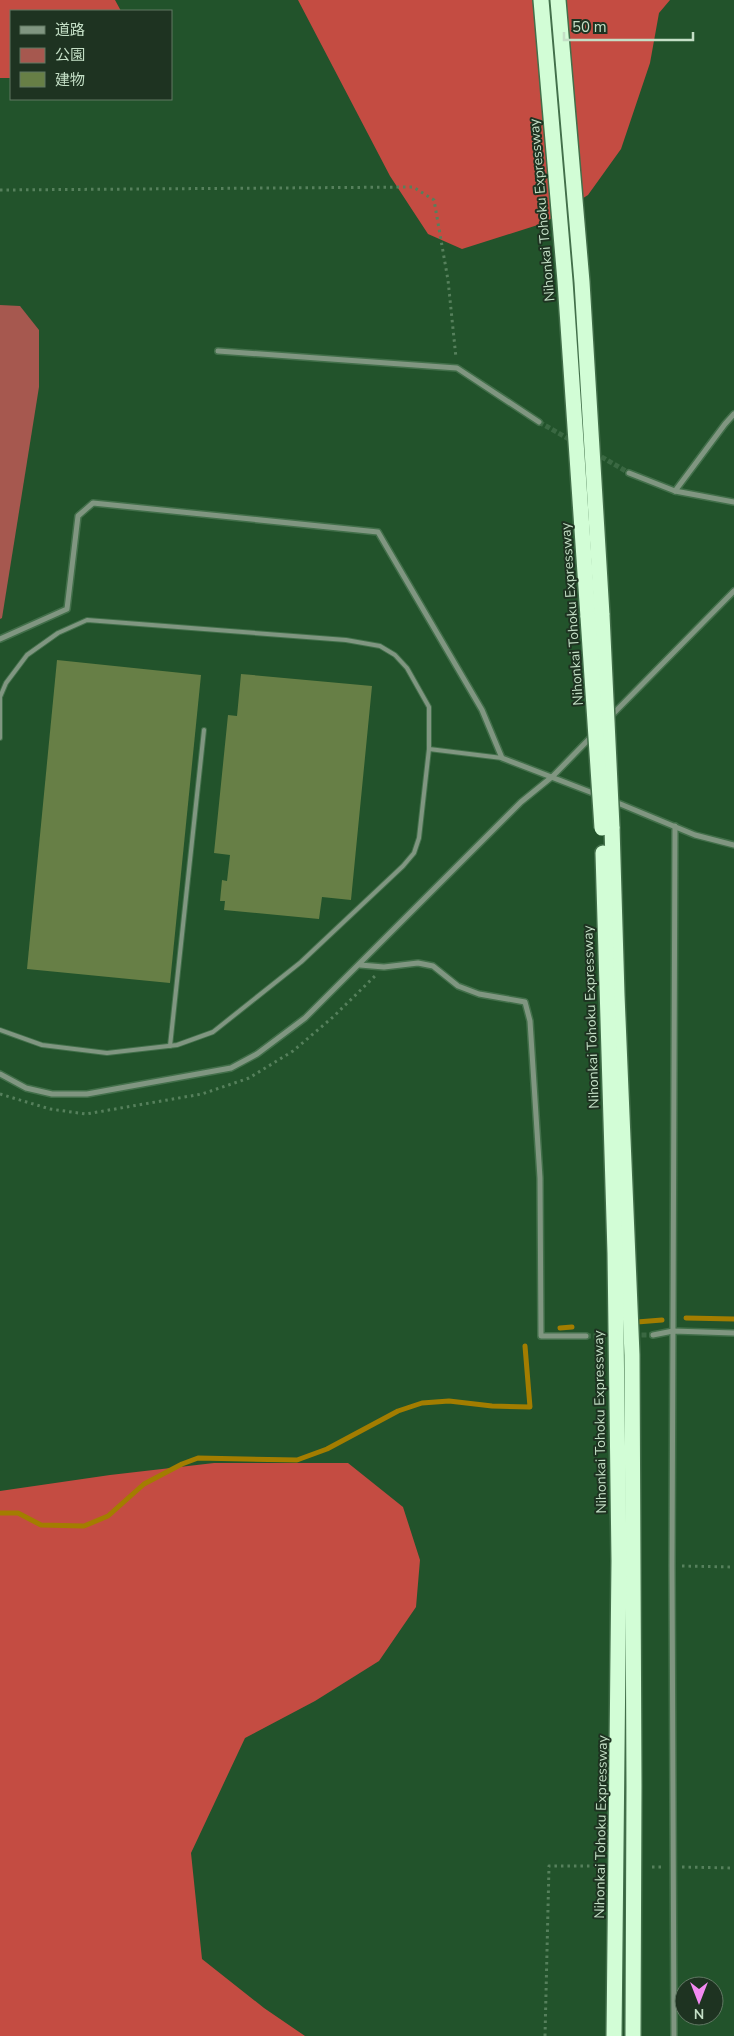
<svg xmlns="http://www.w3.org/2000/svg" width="734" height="2036" font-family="'Nunito Sans','Noto Sans JP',sans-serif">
  <rect width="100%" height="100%" fill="#22532b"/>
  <polygon fill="#a6584f" points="0,305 20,306 39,330 39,387 2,618 0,619"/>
  <g fill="#c44c42">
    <polygon points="0,0 115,0 121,11 11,11 11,78 0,78"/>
    <polygon points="298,0 670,0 659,13 650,63 621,149 588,195 544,223 462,249 428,234 390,176"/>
    <polygon points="214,1463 348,1463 403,1507 420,1560 416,1607 379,1661 315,1701 245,1738 191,1853 202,1959 264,2008 305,2036 0,2036 0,1491 110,1475"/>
  </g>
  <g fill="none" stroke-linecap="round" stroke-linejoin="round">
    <g stroke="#a37d00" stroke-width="5">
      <polyline points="686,1318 734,1319"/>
      <polyline points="637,1322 662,1320"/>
      <polyline points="560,1328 572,1327"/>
      <polyline points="0,1513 18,1513 41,1525 84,1526 108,1516 144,1484 182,1464 198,1458 297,1460 327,1449 398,1411 422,1403 449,1401 492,1406 530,1407 525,1346"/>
    </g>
  </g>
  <g fill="#677f46">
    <polygon points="57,660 201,675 170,983 27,969"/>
    <polygon points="241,674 372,686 351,900 322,897 319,919 224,910 225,901 220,901 222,880 227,881 230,855 214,853 228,715 237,716"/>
  </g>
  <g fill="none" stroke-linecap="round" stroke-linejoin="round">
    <g stroke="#3a6842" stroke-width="5" stroke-dasharray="5 2.5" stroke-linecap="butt">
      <polyline points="539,422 574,442"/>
      <polyline points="595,453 629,473"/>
      <polyline points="634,1335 653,1335"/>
      <polyline points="586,1336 615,1336"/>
    </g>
    <g stroke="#426f4a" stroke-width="6">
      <g id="lane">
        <polyline points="0,738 0,697 6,683 27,655 58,633 87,620 346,640 380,646 395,655 407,668 429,707 429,749 419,838 414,853 403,866 301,962 213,1032 177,1045 107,1053 42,1045 0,1030"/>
        <polyline points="429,749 502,758"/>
        <polyline points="170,1046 204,730"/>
      </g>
    </g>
    <g stroke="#426f4a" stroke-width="8">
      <g id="street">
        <polyline points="218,351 457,368 539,422"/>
        <polyline points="629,473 675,491 734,502"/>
        <polyline points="675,491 725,424 734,414"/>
        <polyline points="0,639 67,609 78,516 93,503 378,532 482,710 502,758 598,795"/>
        <polyline points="610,717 734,591"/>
        <polyline points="613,801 695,835 734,845"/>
        <polyline points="360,965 384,967 418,963 433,966 458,986 479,994 525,1002 530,1021 540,1178 541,1336 586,1336"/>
        <polyline points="0,1074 26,1088 52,1094 87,1094 231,1068 257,1054 305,1018 521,802 553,776 592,736"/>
        <polyline points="653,1335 673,1331 734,1333"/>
        <polyline points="674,2036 672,1566 675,826"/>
      </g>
    </g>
    <g stroke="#426f4a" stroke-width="18">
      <g id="highway">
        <polyline points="541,0 565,281 588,617"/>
        <polyline points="558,0 582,282 602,615"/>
        <polyline points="612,827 617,995 632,1355 634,1786 633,2036"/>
        <polyline points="603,853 615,1253 619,1561 614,2036"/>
      </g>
    </g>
    <g stroke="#56805c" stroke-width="3" stroke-dasharray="2.5 4" stroke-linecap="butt">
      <polyline points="0,190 413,187 434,200 448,280 456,358"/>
      <polyline points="0,1094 50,1109 86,1114 202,1094 249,1078 293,1051 333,1017 375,976"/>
      <polyline points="682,1566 734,1567"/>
      <polyline points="652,1867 663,1867"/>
      <polyline points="682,1867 734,1868"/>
      <polyline points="545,2036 549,1866 597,1866"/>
    </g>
    <use href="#lane" stroke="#809681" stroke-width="4"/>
    <use href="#street" stroke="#809681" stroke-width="5"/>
    <use href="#highway" stroke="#d2fdd6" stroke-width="15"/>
    <g stroke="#426f4a" stroke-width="18" stroke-linecap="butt">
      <g id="highway-bridge">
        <polyline points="602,615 612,827"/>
        <polyline points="588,617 602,828"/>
      </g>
    </g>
    <use href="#highway-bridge" stroke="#d2fdd6" stroke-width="15"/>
  </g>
  <g text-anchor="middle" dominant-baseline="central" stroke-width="4" stroke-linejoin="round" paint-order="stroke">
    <g font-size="14" fill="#c4dfc6" stroke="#1e3321">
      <text transform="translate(542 210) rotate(-95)">Nihonkai Tohoku Expressway</text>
      <text transform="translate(572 614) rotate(-94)">Nihonkai Tohoku Expressway</text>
      <text transform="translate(591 1017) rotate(-92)">Nihonkai Tohoku Expressway</text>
      <text transform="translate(600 1422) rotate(-91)">Nihonkai Tohoku Expressway</text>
      <text transform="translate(601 1827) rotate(-89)">Nihonkai Tohoku Expressway</text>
    </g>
  </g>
  <rect x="10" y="10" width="162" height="90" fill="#1e3321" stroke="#607863"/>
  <rect x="20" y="26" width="25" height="8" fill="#809681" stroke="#607863"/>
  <text x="55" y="35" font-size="15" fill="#c4dfc6">道路</text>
  <rect x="20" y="48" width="25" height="15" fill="#a6584f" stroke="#607863"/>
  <text x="55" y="60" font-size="15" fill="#c4dfc6">公園</text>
  <rect x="20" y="72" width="25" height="15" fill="#677f46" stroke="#607863"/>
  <text x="55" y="85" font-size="15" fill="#c4dfc6">建物</text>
  <g transform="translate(699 2001) rotate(180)"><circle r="24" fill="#1e3321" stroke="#607863"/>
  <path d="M0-4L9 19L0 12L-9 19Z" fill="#f38af2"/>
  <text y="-8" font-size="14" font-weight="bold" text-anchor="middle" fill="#c4dfc6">N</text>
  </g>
  <path d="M564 32v8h129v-8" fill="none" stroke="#c4dfc6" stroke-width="2.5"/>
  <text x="572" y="32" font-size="15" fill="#c4dfc6" stroke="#1e3321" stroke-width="4" paint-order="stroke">50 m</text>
</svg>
